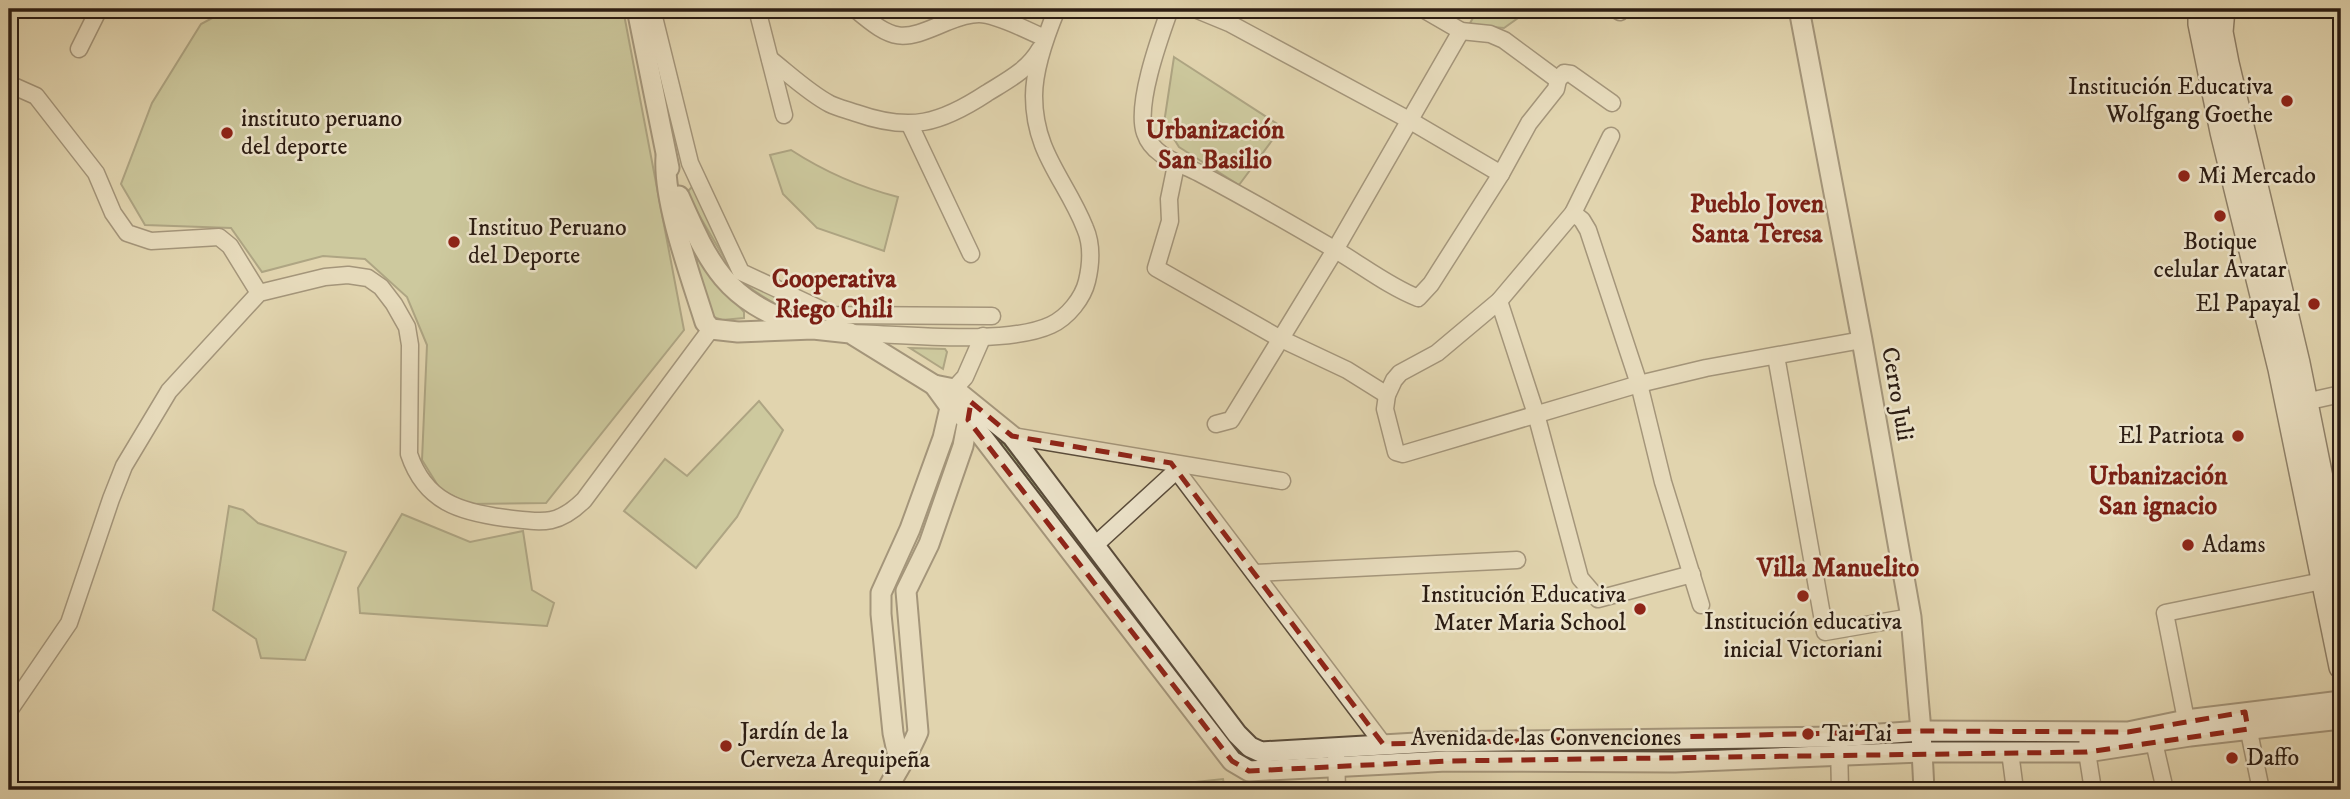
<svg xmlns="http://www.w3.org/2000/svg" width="2350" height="799" font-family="'IM FELL DW Pica',serif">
  <rect width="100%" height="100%" fill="#e1d4ae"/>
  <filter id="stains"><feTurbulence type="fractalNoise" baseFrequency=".00286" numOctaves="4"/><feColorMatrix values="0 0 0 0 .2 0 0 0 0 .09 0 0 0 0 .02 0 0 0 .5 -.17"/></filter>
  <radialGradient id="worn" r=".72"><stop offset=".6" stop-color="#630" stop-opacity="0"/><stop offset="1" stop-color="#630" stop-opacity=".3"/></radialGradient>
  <g fill="#b3bd8a" stroke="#706d4e" stroke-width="2">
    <polygon points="229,9 623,9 684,330 546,503 468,504 440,489 422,460 427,345 407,297 365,259 323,256 262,272 231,228 145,225 121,184 152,103 201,24"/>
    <polygon points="1478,9 1555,9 1521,16 1504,28 1469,25"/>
    <polygon points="1174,57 1282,127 1239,185 1179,147 1164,123"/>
    <path d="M791 150C825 172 859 187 898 197L884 251 817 228 783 194 770 155Z"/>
    <path d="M694 185 738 266 826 314 823 322C795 318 752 293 733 273L686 193Z"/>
    <polygon points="699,258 744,312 744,318 722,320 711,316 695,264"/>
    <polygon points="910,348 945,349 947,352 943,369"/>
    <polygon points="759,401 783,430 737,517 696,568 624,511 665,459 687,476"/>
    <polygon points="1002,441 1242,751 1326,755 1256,765 1238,757 1001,446"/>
    <polygon points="229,506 243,510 258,523 346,552 305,660 261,658 256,639 213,610"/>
    <polygon points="402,514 470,542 523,531 532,590 554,603 547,626 360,613 358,588"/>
    <polygon points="1825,743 1825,750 1575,754 1574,748"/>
    <polygon points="1223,779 1225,790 1178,790 1177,784"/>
  </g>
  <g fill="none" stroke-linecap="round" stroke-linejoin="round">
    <g stroke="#594b3a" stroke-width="19">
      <g id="minor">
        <polyline points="652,9 690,163 741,272 833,315 992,316"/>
        <polyline points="757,9 784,115"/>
        <path d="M855 9C894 42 901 42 947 22 957 18 968 14 979 14 997 14 1028 31 1045 38"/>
        <path d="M1170 9C1160 37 1135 105 1145 133 1153 157 1180 163 1199 173 1246 198 1293 225 1339 252 1364 267 1390 287 1418 298L1431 284 1501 174 1529 123 1556 89 1558 80 1564 73 1571 74 1612 103"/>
        <polyline points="1195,9 1229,23 1409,120 1501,174"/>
        <polyline points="1423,9 1461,31 1490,34 1504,40 1558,80"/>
        <polyline points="1615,9 1620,12"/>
        <polyline points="79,49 99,9"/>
        <path d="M770 59C789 74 809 93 830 104 838 108 848 110 856 113 910 132 940 124 987 93 1008 80 1028 70 1040 49"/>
        <polyline points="9,84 36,96 96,173 113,213 127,233 151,241 219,237 230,246 259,293"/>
        <polyline points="910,125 971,254"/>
        <polyline points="1611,136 1573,213 1499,301 1437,353 1400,373 1394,380 1387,395 1385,409 1396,452 1403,454 1639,384 1706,368 1862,340"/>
        <polyline points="1176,165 1169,199 1170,221 1156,268 1279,338 1347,370 1387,395"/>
        <polyline points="1573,213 1582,220 1588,230 1639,384 1663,482 1701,605"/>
        <polyline points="1499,301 1536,414 1580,578 1598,599 1692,574"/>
        <path d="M850 333C902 334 1006 346 1051 325 1068 317 1083 298 1087 281 1091 264 1092 244 1085 228 1066 180 1034 153 1034 96 1034 70 1047 33 1057 9"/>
        <polyline points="1776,356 1825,632 1911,617"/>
        <polyline points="954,389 965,377 983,336"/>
        <polyline points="2305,402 2341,394"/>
        <polyline points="1216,424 1231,420 1335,250 1461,31"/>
        <polyline points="1012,436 1282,481"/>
        <polyline points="1171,463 1383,744"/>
        <polyline points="1094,546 1177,470"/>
        <polyline points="1255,573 1517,560"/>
        <path d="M9 711 69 623 111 499 124 466 169 391 259 293 325 277 348 275 368 278 381 287 394 304 407 327 410 345 409 454C425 502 460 512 505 518 541 522 557 527 584 500L711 329"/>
        <polyline points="2246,717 2261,790"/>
        <polyline points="2188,730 2165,613 2332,579"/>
        <polyline points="2088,732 2087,752 2093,790"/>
        <polyline points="2154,742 2165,790"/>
        <polyline points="1839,744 1840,790"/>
        <polyline points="2010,752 2015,790"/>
        <polyline points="1336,754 1337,790"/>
      </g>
    </g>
    <g stroke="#594b3a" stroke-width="23">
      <g id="tertiary">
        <polyline points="637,9 669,168"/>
        <polyline points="1799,9 1862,340 1911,617 1921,731 1924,790"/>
        <path d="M666 157C663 202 691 277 705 322L711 329 738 332 813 329 850 333 934 385 954 389 1012 436 1237 734 1250 747 1261 752 1434 742 1838 737 1921 731 2128 732 2186 720 2341 701"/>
        <path d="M679 196C710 266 725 300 802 326"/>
        <polyline points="934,385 950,407 968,420 981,435 1232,761 1249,771 1447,761 1675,762 1921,752 2087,752 2190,736 2341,719"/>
        <polyline points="900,765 893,733 881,614 881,593 910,529 943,438 953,395"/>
        <path d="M887 790C897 770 910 752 918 732L906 591 929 544 963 446 969 414"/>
      </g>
    </g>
    <g stroke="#2c1d13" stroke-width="26">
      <g id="secondary">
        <polyline points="2200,9 2200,24 2222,132 2280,369 2341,667"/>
        <polyline points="2223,9 2221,32 2227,63 2298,363 2341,577"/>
      </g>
    </g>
    <use href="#minor" stroke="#ece3ca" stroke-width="16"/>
    <use href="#tertiary" stroke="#ece3ca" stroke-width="19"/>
    <use href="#secondary" stroke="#ece3ca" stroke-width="23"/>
  </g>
  <path d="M0 0H2350V799H0ZM971 402 1012 436 1171 463 1383 744 1921 731 2128 732 2245 712 2248 729 2087 752 1447 761 1249 771 1232 761 968 420Z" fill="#e1d4ae" fill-opacity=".55" fill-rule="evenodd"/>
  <path fill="none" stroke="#8f2418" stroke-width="5" stroke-dasharray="14 9" stroke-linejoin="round" d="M971 402 1012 436 1171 463 1383 744 1921 731 2128 732 2245 712 2248 729 2087 752 1447 761 1249 771 1232 761 968 420Z"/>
  <g fill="#8f2418" stroke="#ece3ca" stroke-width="2.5">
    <circle cx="2287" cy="101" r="7"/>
    <circle cx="227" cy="133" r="7"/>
    <circle cx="2184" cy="176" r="7"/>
    <circle cx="2220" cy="216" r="7"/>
    <circle cx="454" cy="242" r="7"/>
    <circle cx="2314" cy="304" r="7"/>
    <circle cx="2238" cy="436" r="7"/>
    <circle cx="2188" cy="545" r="7"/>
    <circle cx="1803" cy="596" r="7"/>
    <circle cx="1640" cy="609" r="7"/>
    <circle cx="1808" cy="734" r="7"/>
    <circle cx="726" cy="746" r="7"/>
    <circle cx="2232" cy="758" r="7"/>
  </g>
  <g text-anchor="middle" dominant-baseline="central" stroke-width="5" stroke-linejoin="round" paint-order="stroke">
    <g font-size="24" fill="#2c1d13" stroke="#ece3ca" text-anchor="start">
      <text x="2273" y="87" text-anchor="end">Institución Educativa<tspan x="2273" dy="28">Wolfgang Goethe</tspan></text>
      <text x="241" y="119">instituto peruano<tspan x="241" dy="28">del deporte</tspan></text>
      <text x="2198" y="176">Mi Mercado</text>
      <text x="468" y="228">Instituo Peruano<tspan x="468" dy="28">del Deporte</tspan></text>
      <text x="2220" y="242" text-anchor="middle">Botique<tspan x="2220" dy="28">celular Avatar</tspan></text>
      <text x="2300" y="304" text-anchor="end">El Papayal</text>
      <text x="2224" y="436" text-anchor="end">El Patriota</text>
      <text x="2202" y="545">Adams</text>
      <text x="1626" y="595" text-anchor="end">Institución Educativa<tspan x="1626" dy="28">Mater Maria School</tspan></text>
      <text x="1803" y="622" text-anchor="middle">Institución educativa<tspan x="1803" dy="28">inicial Victoriani</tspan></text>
      <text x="740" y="732">Jardín de la<tspan x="740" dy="28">Cerveza Arequipeña</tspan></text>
      <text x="1822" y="734">Tai Tai</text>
      <text x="2246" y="758">Daffo</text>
    </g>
    <g font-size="24" fill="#2c1d13" stroke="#ece3ca">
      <text transform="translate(1897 394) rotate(80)">Cerro Juli</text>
      <text x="1546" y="738">Avenida de las Convenciones</text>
    </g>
    <g font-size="26" font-weight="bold" fill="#7a1f14" stroke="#ece3ca">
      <text x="1215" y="130">Urbanización<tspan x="1215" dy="30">San Basilio</tspan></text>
      <text x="1757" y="204">Pueblo Joven<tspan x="1757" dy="30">Santa Teresa</tspan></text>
      <text x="834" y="279">Cooperativa<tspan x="834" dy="30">Riego Chili</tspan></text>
      <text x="2158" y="476">Urbanización<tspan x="2158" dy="30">San ignacio</tspan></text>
      <text x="1838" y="568">Villa Manuelito</text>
    </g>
  </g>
  <rect width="2350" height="799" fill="none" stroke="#e1d4ae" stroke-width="35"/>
  <rect x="10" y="10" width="2329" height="778" fill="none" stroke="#2c1d13" stroke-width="3.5"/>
  <rect x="18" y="18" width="2315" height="764" fill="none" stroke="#2c1d13" stroke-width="2"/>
  <rect width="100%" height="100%" filter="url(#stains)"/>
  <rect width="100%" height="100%" fill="url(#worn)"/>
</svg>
